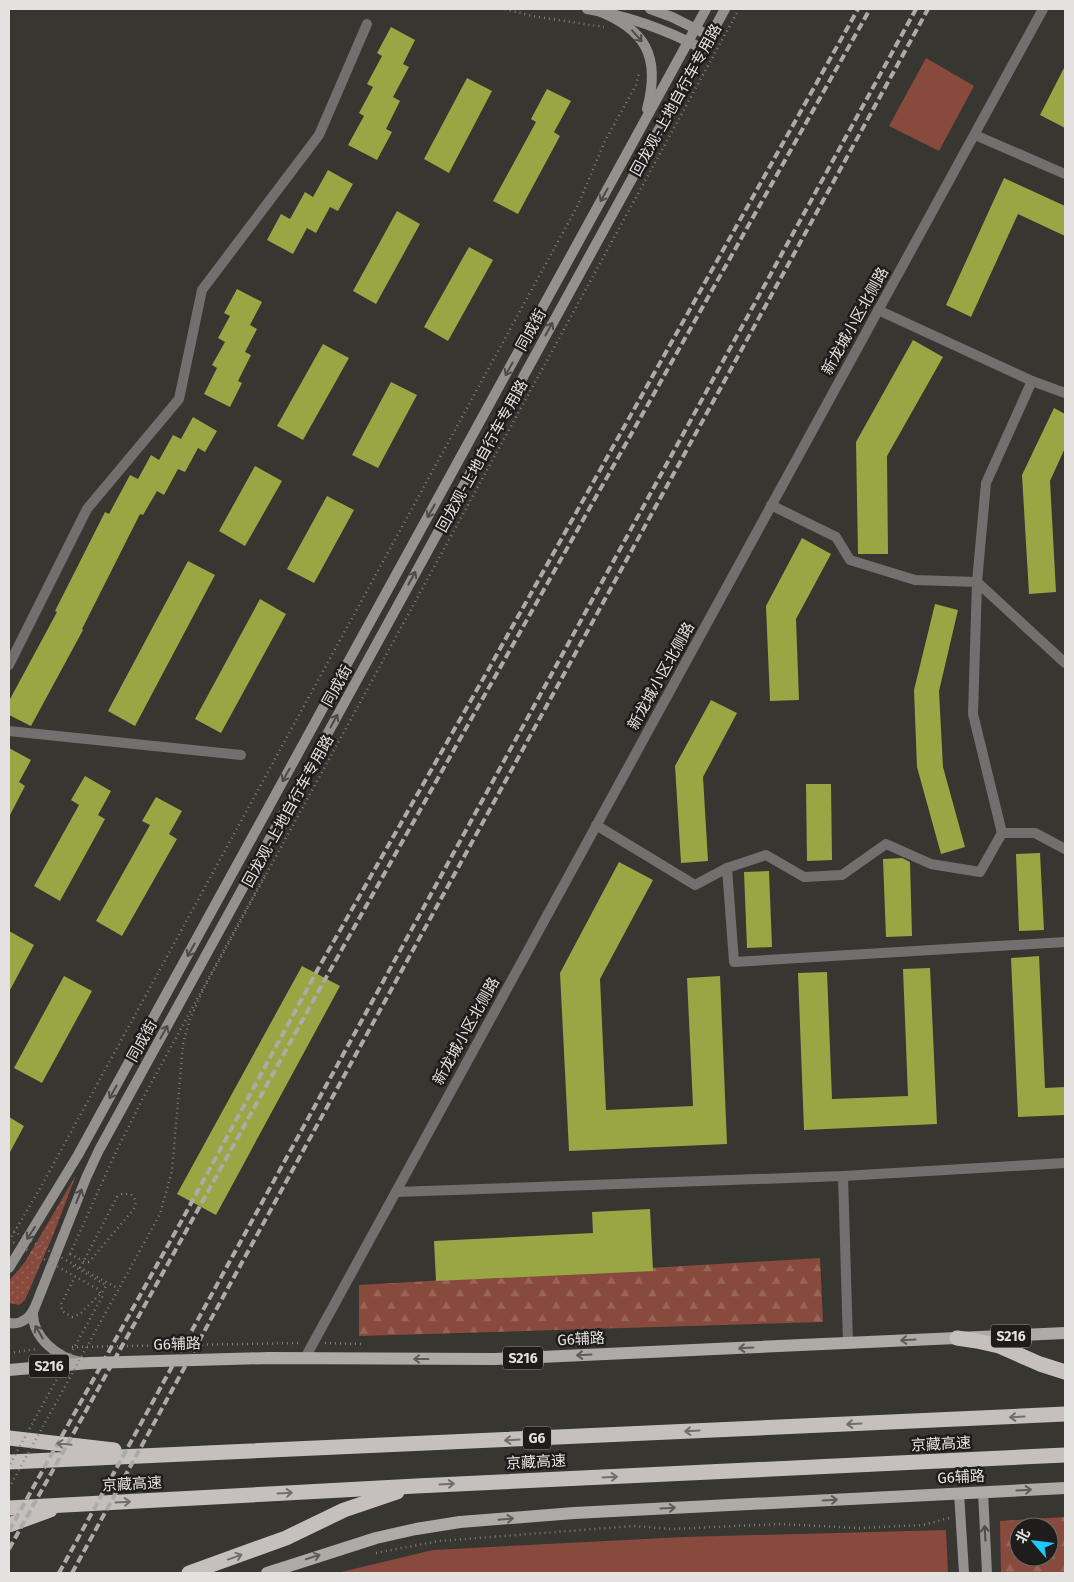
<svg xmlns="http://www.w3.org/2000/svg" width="1074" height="1582" font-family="'Fira Sans','Noto Sans SC',sans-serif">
  <defs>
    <pattern id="grass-dots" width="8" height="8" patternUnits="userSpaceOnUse" patternTransform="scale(1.25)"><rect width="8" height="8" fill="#884a3d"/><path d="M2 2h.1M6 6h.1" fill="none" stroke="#996459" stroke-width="1.8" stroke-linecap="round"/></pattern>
    <pattern id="forest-firs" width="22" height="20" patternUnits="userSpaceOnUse" patternTransform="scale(1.25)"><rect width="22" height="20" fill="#884a3d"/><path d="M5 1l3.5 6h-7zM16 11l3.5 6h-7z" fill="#996459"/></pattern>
  </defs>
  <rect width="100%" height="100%" fill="#373631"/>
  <polygon fill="url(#grass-dots)" points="76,1175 54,1233 25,1300 19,1305 9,1303 9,1281 25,1262"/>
  <g fill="url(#forest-firs)" fill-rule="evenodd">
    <polygon points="820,1258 823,1322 359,1336 359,1285"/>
    <path d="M1065 1517V1573H1001L1000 1521ZM1019 1527H1049V1557H1019Z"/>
  </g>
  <g fill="#884a3d">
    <polygon points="926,58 974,86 939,151 889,126"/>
    <polygon points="946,1530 948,1573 337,1573 433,1550 684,1537"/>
  </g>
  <g fill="#9aa644">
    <polygon points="391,27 415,40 403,64 409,67 393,97 400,101 386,129 392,132 377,160 348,145 364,116 359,113 373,87 367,84 382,56 377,53"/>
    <polygon points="1065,66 1065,128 1040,115"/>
    <polygon points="467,78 492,91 449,173 424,159"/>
    <polygon points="547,89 571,101 554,132 560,136 518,214 493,201 536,122 531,119"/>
    <polygon points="328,170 353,184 338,211 330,207 316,233 307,228 293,254 267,240 281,214 290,219 305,192 313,197"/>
    <polygon points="1004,178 1065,206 1065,236 1018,214 971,317 946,305"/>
    <polygon points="397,211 420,224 376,304 353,291"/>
    <polygon points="469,247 493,260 448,341 424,327"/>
    <polygon points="237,289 262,302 250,325 257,329 245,352 251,355 238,381 242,383 230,407 204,394 217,368 212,365 225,342 218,338 230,316 224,313"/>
    <polygon points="913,340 943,357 887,456 888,554 858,554 856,442"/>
    <polygon points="323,344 349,358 303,440 277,426"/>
    <polygon points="391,382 417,395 378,468 352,455"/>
    <polygon points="1054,408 1065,414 1065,448 1050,481 1056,592 1029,594 1022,475"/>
    <polygon points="193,417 217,431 205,452 198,448 185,472 178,469 164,495 157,491 143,515 140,514 82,629 83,630 31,726 9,715 9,701 57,612 55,611 105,512 109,514 130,475 138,479 151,455 159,460 173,435 181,439"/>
    <polygon points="255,466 282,481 245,546 219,531"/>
    <polygon points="327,496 354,510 314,583 287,569"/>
    <polygon points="802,538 831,554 796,619 799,700 770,701 766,606"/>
    <polygon points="188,561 215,575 135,726 108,711"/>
    <polygon points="260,599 286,614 221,733 195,719"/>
    <polygon points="935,604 958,610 939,691 943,767 965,847 941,854 917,767 914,690"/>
    <polygon points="711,700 737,713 703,777 708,861 681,863 675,766"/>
    <polygon points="9,748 31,760 19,782 25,786 9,817"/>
    <polygon points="85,776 111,791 98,815 105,819 60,901 34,886 79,805 71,800"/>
    <polygon points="806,784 831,784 832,860 807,861"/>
    <polygon points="156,797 182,811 169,834 177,839 122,936 96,921 150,825 142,821"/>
    <polygon points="1040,853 1044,930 1019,931 1016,854"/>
    <polygon points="902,858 910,862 912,936 886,937 883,859"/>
    <polygon points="619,862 653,880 600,979 606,1110 693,1106 687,978 720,976 727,1144 569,1151 560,973"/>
    <polygon points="769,871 772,947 747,948 744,872"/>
    <polygon points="9,931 34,945 9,992"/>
    <polygon points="1039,956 1045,1088 1065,1087 1065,1115 1018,1117 1011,958"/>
    <polygon points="302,966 340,986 216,1215 177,1194"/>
    <polygon points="930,968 937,1124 804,1130 798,973 827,972 832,1099 908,1096 903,969"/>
    <polygon points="64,976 92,991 42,1083 14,1068"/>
    <polygon points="9,1117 24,1126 9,1154"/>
    <polygon points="650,1209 653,1271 436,1281 434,1241 593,1233 592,1212"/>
  </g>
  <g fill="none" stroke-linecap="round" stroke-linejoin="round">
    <g stroke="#807f7b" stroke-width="2.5" stroke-dasharray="1 4" stroke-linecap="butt">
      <polyline points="505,9 532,16 604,27"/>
      <polyline points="9,1241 42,1185 578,205 605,141 636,85 639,73"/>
      <polyline points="70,1254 114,1156 142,1100 266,873"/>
      <polyline points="70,1254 85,1262 89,1262"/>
      <polyline points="73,1266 106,1285 104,1290 80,1314 72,1317 62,1311 61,1304 75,1277"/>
      <polyline points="325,1343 362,1344"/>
      <polyline points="72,1347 299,1343"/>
      <polyline points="9,1353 37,1349"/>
      <polyline points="376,1553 439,1541 633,1526 672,1529 779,1524 858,1528 923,1525 949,1518"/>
    </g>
    <g stroke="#72706f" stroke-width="10">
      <polyline points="975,135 1065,174"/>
      <polyline points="878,310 1032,381 1065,393"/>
      <polyline points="1032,381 986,483 977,582 1065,663"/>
      <polyline points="771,505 836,537 850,560 915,580 977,582 973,714 1002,833"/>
      <polyline points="9,665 87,509 179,399 202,290 319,135 367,24"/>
      <polyline points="9,731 241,755"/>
      <polyline points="596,825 695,885 727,868"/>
      <polyline points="1065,849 1035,833 1002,833 980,872 931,864 886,844 842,875 804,877 766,855 727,868 734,962 1065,942"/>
      <polyline points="843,1176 848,1343"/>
      <polyline points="396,1192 843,1176 1065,1163"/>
      <polyline points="305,1358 1043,9"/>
    </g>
    <g stroke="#94918e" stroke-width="10">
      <path d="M587 9C629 16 665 29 703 49"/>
      <polyline points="650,9 672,17 710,36"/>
      <path d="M596 10C646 29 661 57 647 109"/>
      <polyline points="9,1268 78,1155 706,9"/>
      <path d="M9 1323C20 1325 29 1319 34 1309"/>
      <path d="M81 1362C57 1358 32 1337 33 1312L86 1178 99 1150 725 9"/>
      <polyline points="983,1492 987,1573"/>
      <polyline points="959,1493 964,1573"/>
    </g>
    <g stroke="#aeaaa7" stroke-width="12">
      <polyline points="9,1370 89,1363 268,1358 495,1359 1065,1333"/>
      <polyline points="267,1573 376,1538 416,1529 460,1522 574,1513 1065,1488"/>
    </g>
    <g stroke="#c5c0bd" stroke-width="15">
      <polyline points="957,1338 977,1341 999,1346 1040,1364 1065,1372"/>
      <polyline points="9,1438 114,1450"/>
      <polyline points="9,1462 1065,1414"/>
      <polyline points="9,1508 416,1486 1065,1455"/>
      <polyline points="9,1525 50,1510"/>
      <polyline points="189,1573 286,1538 344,1510 397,1492"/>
    </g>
    <g stroke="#acaba8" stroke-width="4" stroke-dasharray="8 4" stroke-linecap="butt">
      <polyline points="9,1531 182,1220 318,969 487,672 858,9"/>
      <polyline points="9,1549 190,1224 328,974 870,9"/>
      <polyline points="59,1573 916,9"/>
      <polyline points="72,1573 928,9"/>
    </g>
    <g stroke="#807f7b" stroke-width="2.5" stroke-dasharray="1 4" stroke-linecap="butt">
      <polyline points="9,1229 119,1289"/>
      <polyline points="9,1240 98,1289 102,1297 9,1466"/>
      <path d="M80 1268 117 1197 122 1194H130C136 1198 137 1204 133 1210L89 1262"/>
      <polyline points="9,1488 160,1214 172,1171 183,1044 190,1019 203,990 739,9"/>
    </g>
  </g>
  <defs><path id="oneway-shaft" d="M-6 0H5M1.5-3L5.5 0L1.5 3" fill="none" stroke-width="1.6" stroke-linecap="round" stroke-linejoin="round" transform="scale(1.25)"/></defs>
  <g stroke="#4d4b49">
    <use href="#oneway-shaft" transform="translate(637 36) rotate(49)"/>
    <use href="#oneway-shaft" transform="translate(604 195) rotate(119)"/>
    <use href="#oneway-shaft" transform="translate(549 329) rotate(-61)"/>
    <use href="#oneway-shaft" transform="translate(509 369) rotate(119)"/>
    <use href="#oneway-shaft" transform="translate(431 511) rotate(119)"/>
    <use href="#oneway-shaft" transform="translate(412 578) rotate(-61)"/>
    <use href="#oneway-shaft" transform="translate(334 721) rotate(-61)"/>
    <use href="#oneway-shaft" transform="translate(286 775) rotate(119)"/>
    <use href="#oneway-shaft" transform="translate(191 950) rotate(119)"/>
    <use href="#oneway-shaft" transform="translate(164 1032) rotate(-61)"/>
    <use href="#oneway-shaft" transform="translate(113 1092) rotate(119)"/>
    <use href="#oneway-shaft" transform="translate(79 1196) rotate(-68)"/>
    <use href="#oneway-shaft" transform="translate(31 1233) rotate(123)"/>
    <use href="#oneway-shaft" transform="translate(39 1332) rotate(-120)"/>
    <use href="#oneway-shaft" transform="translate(985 1533) rotate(-93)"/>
  </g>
  <g stroke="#5f5c5a">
    <use href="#oneway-shaft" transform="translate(908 1340) rotate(177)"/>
    <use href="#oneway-shaft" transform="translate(746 1348) rotate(177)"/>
    <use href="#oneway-shaft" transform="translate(584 1355) rotate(177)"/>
    <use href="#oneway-shaft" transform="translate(421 1359) rotate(180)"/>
    <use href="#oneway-shaft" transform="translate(1024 1490) rotate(-3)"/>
    <use href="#oneway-shaft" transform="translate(830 1500) rotate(-3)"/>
    <use href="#oneway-shaft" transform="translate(668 1508) rotate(-3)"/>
    <use href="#oneway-shaft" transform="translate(506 1519) rotate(-5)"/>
    <use href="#oneway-shaft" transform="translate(313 1557) rotate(-18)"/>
  </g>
  <g stroke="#726e6c">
    <use href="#oneway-shaft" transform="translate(1017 1417) rotate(177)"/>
    <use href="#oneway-shaft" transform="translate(854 1424) rotate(177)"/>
    <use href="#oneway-shaft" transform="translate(692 1431) rotate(177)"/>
    <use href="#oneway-shaft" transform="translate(512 1440) rotate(177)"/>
    <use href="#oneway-shaft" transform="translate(64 1444) rotate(-174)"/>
    <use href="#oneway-shaft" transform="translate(610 1477) rotate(-3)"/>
    <use href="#oneway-shaft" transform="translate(447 1484) rotate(-3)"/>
    <use href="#oneway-shaft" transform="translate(285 1493) rotate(-3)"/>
    <use href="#oneway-shaft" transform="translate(123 1502) rotate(-3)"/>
    <use href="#oneway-shaft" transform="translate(235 1557) rotate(-20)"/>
  </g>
  <g text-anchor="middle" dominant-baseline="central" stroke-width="5" stroke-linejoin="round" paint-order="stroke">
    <g fill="#1e1d1b" stroke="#a8a7a5" stroke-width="1">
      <rect x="991" y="1324.5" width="40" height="23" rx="4"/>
      <rect x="503" y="1346.5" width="40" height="23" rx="4"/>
      <rect x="29" y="1354.5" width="40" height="23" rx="4"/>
      <rect x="523" y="1426.5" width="28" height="23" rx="4"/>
    </g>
    <g font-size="14" font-weight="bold" fill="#e3e2e0">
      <text x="1011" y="1336">S216</text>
      <text x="523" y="1358">S216</text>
      <text x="49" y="1366">S216</text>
      <text x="537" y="1438">G6</text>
    </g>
    <g font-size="15" fill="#e3e2e0" stroke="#1e1d1b">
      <text transform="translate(676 100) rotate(-61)">回龙观-上地自行车专用路</text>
      <text transform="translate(855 321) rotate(-61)">新龙城小区北侧路</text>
      <text transform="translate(531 330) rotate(-61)">同成街</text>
      <text transform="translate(482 456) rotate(-61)">回龙观-上地自行车专用路</text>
      <text transform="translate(661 676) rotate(-61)">新龙城小区北侧路</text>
      <text transform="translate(337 686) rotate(-61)">同成街</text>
      <text transform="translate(288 811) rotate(-61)">回龙观-上地自行车专用路</text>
      <text transform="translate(466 1031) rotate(-61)">新龙城小区北侧路</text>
      <text transform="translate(142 1041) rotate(-61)">同成街</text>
      <text transform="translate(581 1339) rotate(-3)">G6辅路</text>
      <text transform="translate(177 1344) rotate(-2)">G6辅路</text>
      <text transform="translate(941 1444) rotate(-3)">京藏高速</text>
      <text transform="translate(536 1462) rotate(-3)">京藏高速</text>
      <text transform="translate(961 1477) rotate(-3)">G6辅路</text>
      <text transform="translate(132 1484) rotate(-3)">京藏高速</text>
    </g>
  </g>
  <rect width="1074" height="1582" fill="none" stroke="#e3e2e0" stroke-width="20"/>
  <g transform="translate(1034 1542) rotate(298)"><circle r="24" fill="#1e1d1b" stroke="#6d6c6a"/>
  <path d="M0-4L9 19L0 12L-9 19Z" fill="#1cc9fc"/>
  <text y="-8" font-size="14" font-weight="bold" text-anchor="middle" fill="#e3e2e0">北</text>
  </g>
</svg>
